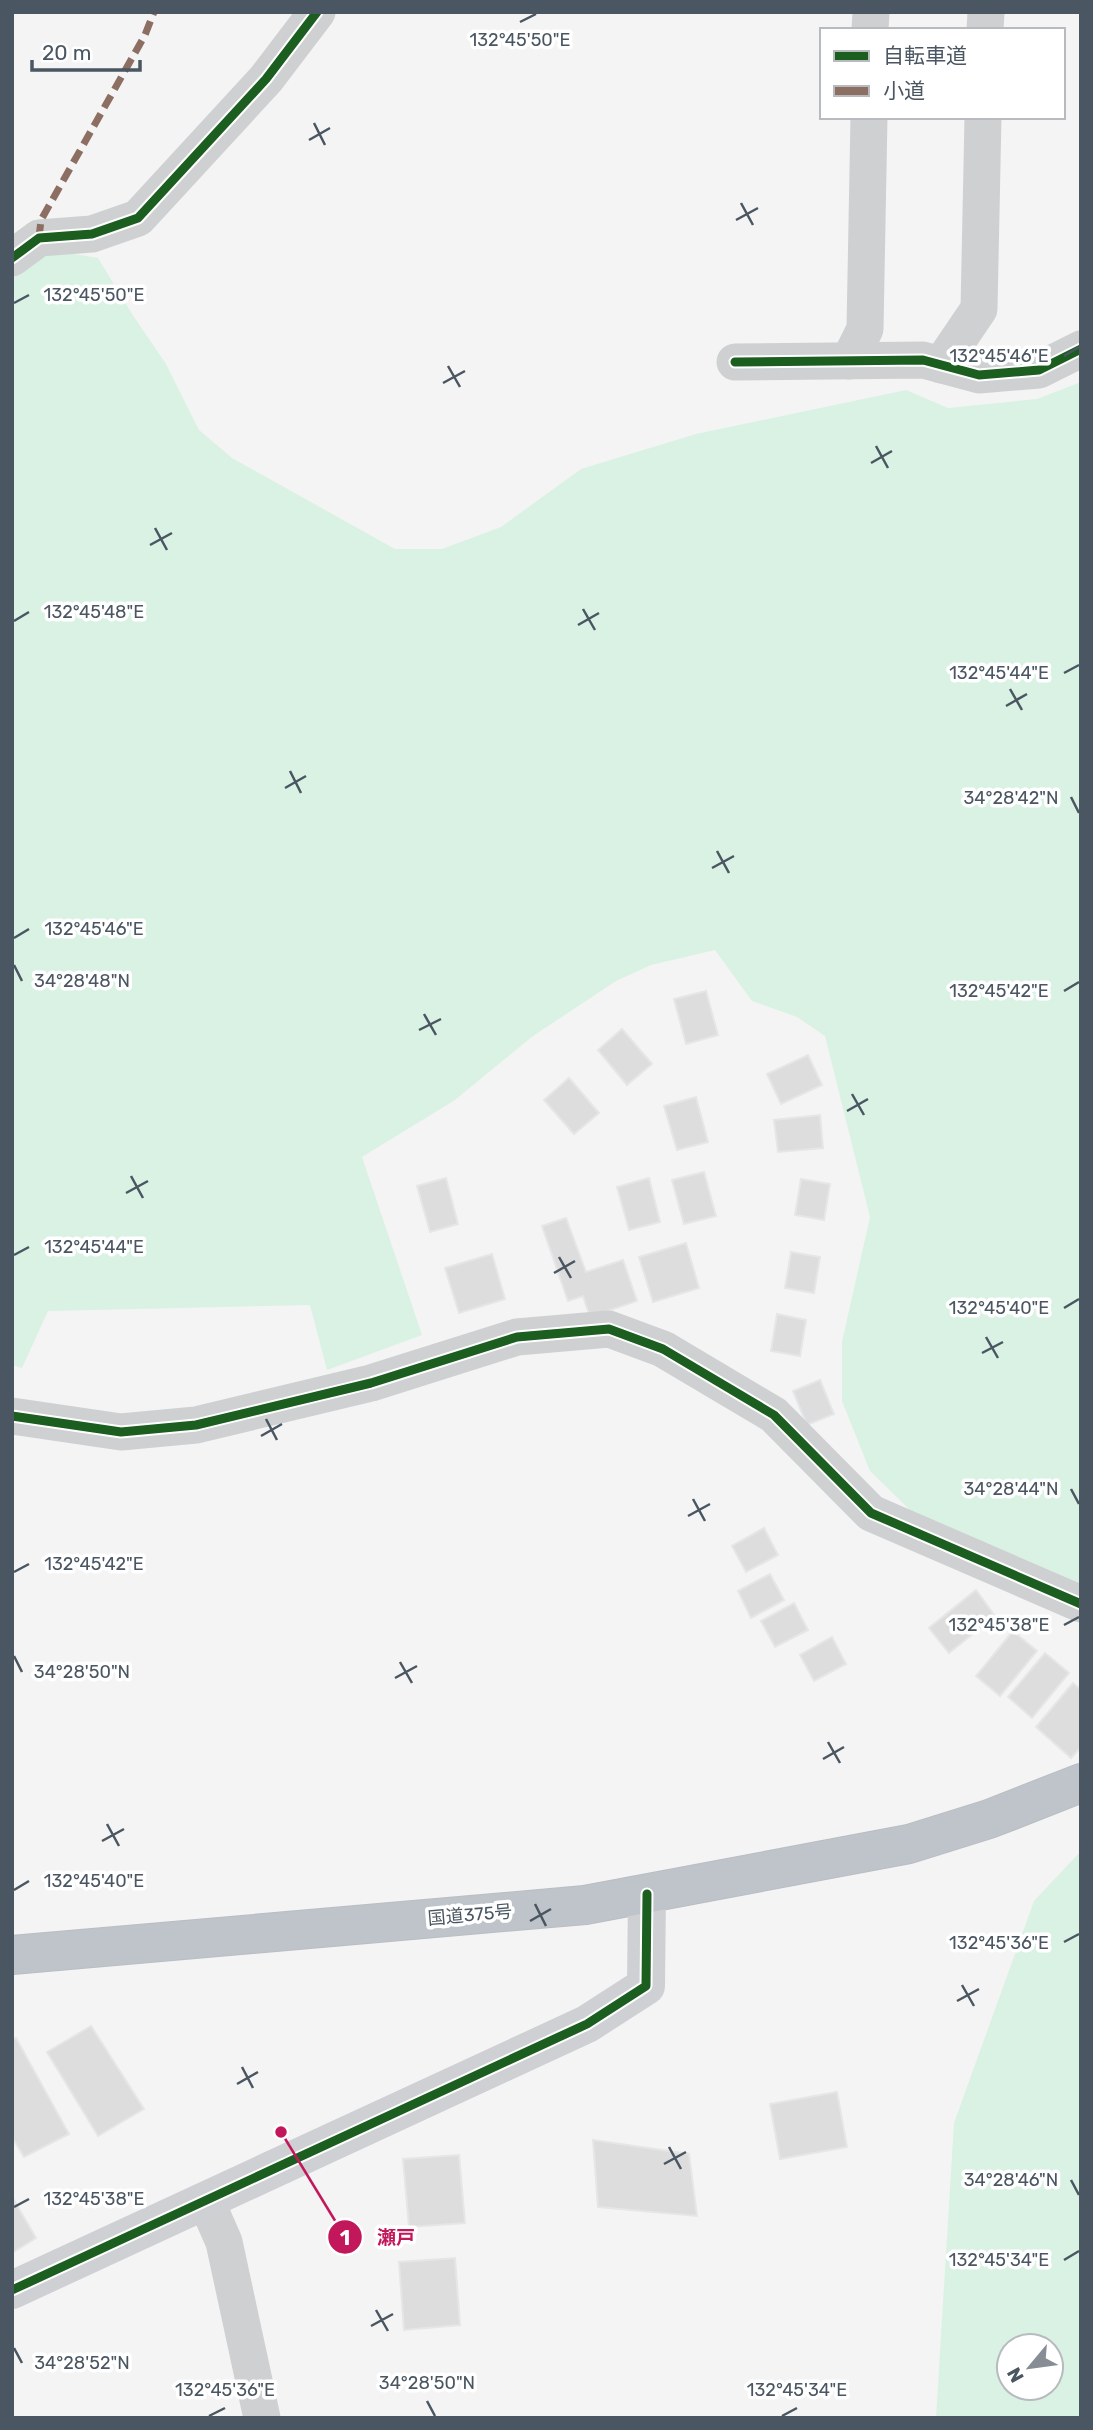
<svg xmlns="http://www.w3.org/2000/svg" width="1093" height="2430" font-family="Rubik,'Noto Sans JP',sans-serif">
  <rect width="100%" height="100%" fill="#f4f4f4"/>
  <g fill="#d9f2e3" fill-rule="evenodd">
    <polygon points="51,250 98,258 134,317 166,364 199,430 232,458 395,549 442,549 501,527 581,469 696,434 906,390 948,408 1037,399 1081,382 1081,1584 911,1511 870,1471 842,1401 842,1342 870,1217 825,1036 797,1017 752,1001 715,950 651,965 616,981 533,1036 455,1100 362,1157 422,1335 327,1370 310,1305 48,1311 22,1368 12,1365 12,279"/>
    <path d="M1081 1851V2418H936L954 2123 1034 1901ZM1009 2346H1051V2388H1009Z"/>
  </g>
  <g fill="#ddddde" stroke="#e5e6e7" stroke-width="2">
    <polygon points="706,991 718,1035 686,1044 674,999"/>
    <polygon points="622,1029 652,1064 627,1085 598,1050"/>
    <polygon points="808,1055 822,1085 781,1104 767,1074"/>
    <polygon points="569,1078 599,1113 574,1134 544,1100"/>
    <polygon points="696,1097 708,1142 677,1150 664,1106"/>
    <polygon points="820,1115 823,1148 778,1152 774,1120"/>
    <polygon points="704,1172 716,1216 684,1224 672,1180"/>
    <polygon points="446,1178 458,1224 430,1232 417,1186"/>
    <polygon points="649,1178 660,1222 629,1230 617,1187"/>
    <polygon points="801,1179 830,1184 824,1220 795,1215"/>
    <polygon points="566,1218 586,1272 623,1260 637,1301 590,1317 583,1296 568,1301 542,1226"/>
    <polygon points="686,1243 699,1288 653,1302 639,1257"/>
    <polygon points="791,1252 820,1257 814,1293 785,1288"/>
    <polygon points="492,1254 505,1299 459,1313 445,1268"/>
    <polygon points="777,1314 806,1320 800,1356 771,1351"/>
    <polygon points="820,1380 834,1414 807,1425 793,1391"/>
    <polygon points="764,1528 778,1555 746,1572 732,1546"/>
    <polygon points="770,1574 784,1600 751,1618 738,1591"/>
    <polygon points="976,1590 995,1616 949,1653 929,1628"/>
    <polygon points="794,1603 808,1630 775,1647 761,1621"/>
    <polygon points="1013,1631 1037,1651 1000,1696 976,1676"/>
    <polygon points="832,1637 846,1664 814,1681 800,1655"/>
    <polygon points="1045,1653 1069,1673 1032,1718 1008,1697"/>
    <polygon points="1073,1683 1081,1690 1081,1747 1071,1758 1036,1727"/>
    <polygon points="91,2026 144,2109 98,2136 47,2052"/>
    <polygon points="16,2038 69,2134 24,2157 12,2137 12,2040"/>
    <polygon points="837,2092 847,2147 780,2159 770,2104"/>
    <polygon points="593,2140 689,2154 697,2216 598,2207"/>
    <polygon points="459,2155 465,2223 409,2227 403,2159"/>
    <polygon points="12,2197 36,2238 12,2253"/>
    <polygon points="455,2258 460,2325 404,2330 399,2262"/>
  </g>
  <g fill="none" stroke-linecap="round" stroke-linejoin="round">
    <g stroke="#b9bec3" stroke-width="40">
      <polyline id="highway" points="12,1955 585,1905 909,1844 989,1819 1081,1783"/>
    </g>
    <g stroke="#ced0d2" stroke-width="37">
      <polyline points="870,30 871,12"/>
      <polyline points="985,30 986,12"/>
      <polyline points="12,258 39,238 92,234 138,218 266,79 317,12"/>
      <polyline points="849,361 865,329 869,117"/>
      <polyline points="735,362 923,360 979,375 1039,370 1081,349"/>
      <polyline points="941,365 979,309 983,117"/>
      <polyline points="12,1416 121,1432 196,1425 371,1383 517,1337 609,1329 663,1349 774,1415 871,1513 1081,1604"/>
      <polyline points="206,2201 224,2242 262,2418"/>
    </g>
    <polyline stroke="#ced0d4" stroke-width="38" points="12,2290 587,2024 646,1986 647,1894"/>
    <use href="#highway" stroke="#bec4c9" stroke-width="38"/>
    <polyline stroke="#8d6e63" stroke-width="7" stroke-dasharray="14 7" stroke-linecap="butt" points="39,238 41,220 145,35 154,12"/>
    <g stroke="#fff" stroke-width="13">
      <g id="cycleway">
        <polyline points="12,258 39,238 92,234 138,218 266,79 317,12"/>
        <polyline points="735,362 923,360 979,375 1039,370 1081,349"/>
        <polyline points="12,1416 121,1432 196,1425 371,1383 517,1337 609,1329 663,1349 774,1415 871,1513 1081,1604"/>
        <polyline points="12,2290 587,2024 646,1986 647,1894"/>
      </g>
    </g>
    <use href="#cycleway" stroke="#1b5e20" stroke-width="9"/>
  </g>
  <path fill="none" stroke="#4a5661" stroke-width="2.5" d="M520 22 536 14M314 123 325 145M309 140 330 128M741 203 753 225M736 220 758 208M14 303 29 295M1064 356 1079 347M448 366 460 387M443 383 465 371M876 446 888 468M871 463 892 451M155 528 167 550M150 545 172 533M583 609 595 630M14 621 29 612M578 625 599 613M1064 673 1079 665M1010 689 1022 710M1006 706 1027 694M290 771 301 793M285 788 306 776M1071 797 1079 813M717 851 729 873M712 868 734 856M14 938 29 929M14 965 22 981M1064 991 1079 982M424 1014 436 1035M419 1030 441 1019M852 1094 864 1115M847 1111 868 1099M131 1176 143 1198M126 1193 148 1181M14 1255 29 1247M559 1257 571 1278M554 1273 575 1261M1064 1308 1079 1299M986 1337 998 1358M982 1353 1003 1342M266 1419 277 1440M261 1436 282 1424M1071 1489 1079 1504M693 1499 705 1521M688 1516 710 1504M14 1572 29 1564M1064 1625 1079 1617M14 1656 22 1672M400 1662 412 1683M395 1678 417 1666M828 1742 840 1763M823 1759 844 1747M107 1824 119 1846M102 1841 124 1829M14 1890 29 1881M535 1904 546 1926M530 1921 551 1909M1064 1942 1079 1934M962 1985 974 2006M957 2001 979 1989M242 2067 253 2088M237 2084 258 2072M669 2147 681 2169M664 2164 686 2152M1071 2180 1079 2195M14 2207 29 2199M1064 2260 1079 2251M376 2310 388 2331M371 2326 393 2314M14 2348 22 2363M427 2401 435 2416M209 2416 225 2408M782 2416 797 2408"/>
  <g text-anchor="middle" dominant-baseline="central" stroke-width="7" stroke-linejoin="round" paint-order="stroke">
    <g font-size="18" fill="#4a5661" stroke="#fff">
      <text transform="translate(470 1915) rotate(-5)">国道375号</text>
    </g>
  </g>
  <g font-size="18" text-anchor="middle" fill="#4a5661" stroke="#fff" stroke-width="7" stroke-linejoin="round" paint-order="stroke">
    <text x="520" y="46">132°45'50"E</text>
    <text x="94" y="301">132°45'50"E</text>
    <text x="999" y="362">132°45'46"E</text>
    <text x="94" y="618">132°45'48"E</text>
    <text x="999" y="679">132°45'44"E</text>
    <text x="1011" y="804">34°28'42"N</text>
    <text x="94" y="935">132°45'46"E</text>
    <text x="82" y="987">34°28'48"N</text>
    <text x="999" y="997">132°45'42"E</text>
    <text x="94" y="1253">132°45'44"E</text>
    <text x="999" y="1314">132°45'40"E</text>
    <text x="1011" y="1495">34°28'44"N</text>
    <text x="94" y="1570">132°45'42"E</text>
    <text x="999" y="1631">132°45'38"E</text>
    <text x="82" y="1678">34°28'50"N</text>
    <text x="94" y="1887">132°45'40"E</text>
    <text x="999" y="1949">132°45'36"E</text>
    <text x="1011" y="2186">34°28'46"N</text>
    <text x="94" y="2205">132°45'38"E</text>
    <text x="999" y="2266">132°45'34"E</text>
    <text x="82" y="2369">34°28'52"N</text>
    <text x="427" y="2389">34°28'50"N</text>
    <text x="225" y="2396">132°45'36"E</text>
    <text x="797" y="2396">132°45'34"E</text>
  </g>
  <path fill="none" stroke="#c2185b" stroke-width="2.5" d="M281 2132L345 2237"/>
  <g fill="#c2185b" stroke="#fff" stroke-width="2.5">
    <circle cx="281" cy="2132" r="7"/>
    <circle cx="345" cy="2237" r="18"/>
  </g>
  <g font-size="21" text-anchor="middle" font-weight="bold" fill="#fff">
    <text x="345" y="2245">1</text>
  </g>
  <g font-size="19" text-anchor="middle" font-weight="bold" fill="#c2185b" stroke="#fff" stroke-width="7" stroke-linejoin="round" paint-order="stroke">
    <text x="396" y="2244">瀬戸</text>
  </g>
  <rect width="1093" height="2430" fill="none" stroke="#4a5661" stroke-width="28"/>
  <rect x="820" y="28" width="245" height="91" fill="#ffffff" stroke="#b7bbc0" stroke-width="2"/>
  <rect x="834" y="51" width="35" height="10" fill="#1b5e20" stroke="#b7bbc0" stroke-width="2"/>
  <text x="883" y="63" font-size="21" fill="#4a5661">自転車道</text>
  <rect x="834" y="86" width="35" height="10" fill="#8d6e63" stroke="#b7bbc0" stroke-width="2"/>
  <text x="883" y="98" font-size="21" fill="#4a5661">小道</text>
  <g transform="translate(1030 2367) rotate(241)"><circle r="33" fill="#ffffff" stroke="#b7bbc0" stroke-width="2"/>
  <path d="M0-5L12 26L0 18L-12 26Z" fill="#868d94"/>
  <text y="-10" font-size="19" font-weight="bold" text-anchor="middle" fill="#4a5661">N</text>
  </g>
  <path d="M32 60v10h108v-10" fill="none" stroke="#4a5661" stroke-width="3.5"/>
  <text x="42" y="60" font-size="21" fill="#4a5661" stroke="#ffffff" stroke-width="5" paint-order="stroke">20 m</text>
</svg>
